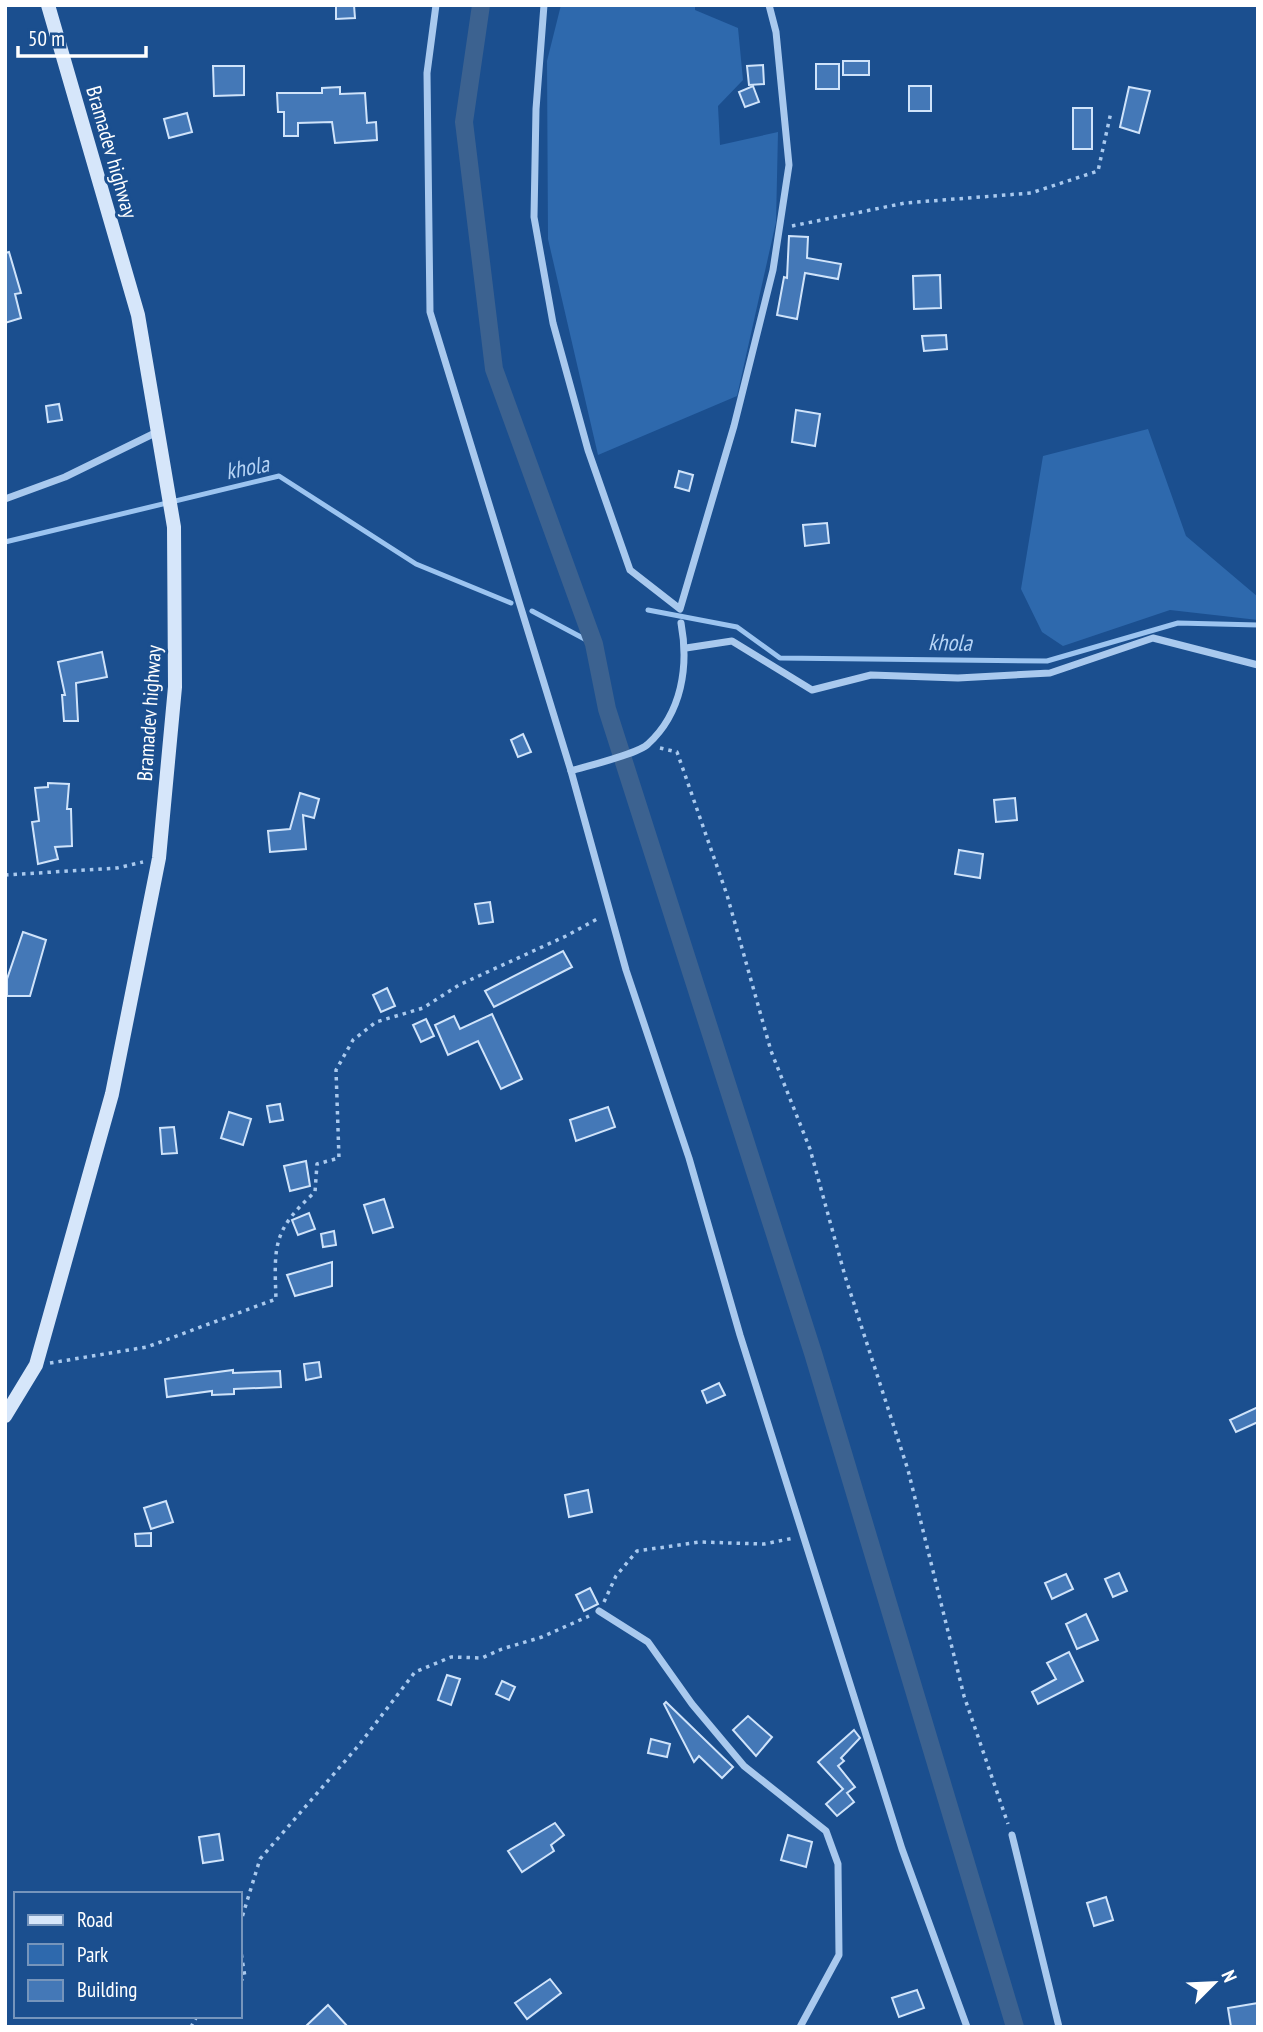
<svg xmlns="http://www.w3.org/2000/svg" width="1263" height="2032" font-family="'PT Sans Narrow',sans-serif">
  <rect width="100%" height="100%" fill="#1b4f8f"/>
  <g fill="#2e69ad">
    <polygon points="561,5 695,5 695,10 738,28 743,80 718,106 720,145 778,132 776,222 737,396 598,455 548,239 547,61"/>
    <polygon points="1148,429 1186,536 1258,597 1258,620 1170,610 1063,646 1042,632 1021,589 1043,456"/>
  </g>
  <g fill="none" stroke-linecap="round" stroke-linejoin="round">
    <g stroke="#9cc4f0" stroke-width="5">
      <polyline points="5,542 279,476 416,564 511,603"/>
      <polyline points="648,610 737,627 780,658 1047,661 1178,623 1258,625"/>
      <polyline points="532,611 594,644"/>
    </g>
    <polyline stroke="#3c6290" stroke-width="18" points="481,5 464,122 494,369 594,644 607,709 813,1353 1015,2027"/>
  </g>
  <g fill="#4478b7" stroke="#cfe3fa" stroke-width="2">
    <polygon points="336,5 354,5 355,18 336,19"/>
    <rect x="843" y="61" width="26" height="14"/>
    <rect x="816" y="64" width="23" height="25"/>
    <polygon points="763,65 764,84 749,85 747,66"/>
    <polygon points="213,66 244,66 244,95 214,96"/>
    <polygon points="753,86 759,102 745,107 739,92"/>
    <rect x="909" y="86" width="22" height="25"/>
    <polygon points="340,87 340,94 365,93 367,123 376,122 377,140 335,143 332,122 298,123 298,136 284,136 284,112 278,112 277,93 322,93 322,88"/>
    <polygon points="1129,87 1150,91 1139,133 1120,127"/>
    <rect x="1073" y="108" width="19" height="41"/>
    <polygon points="187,113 192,132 169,138 164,119"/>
    <polygon points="789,236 808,237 807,258 841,264 838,279 805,273 797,319 777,315 784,277 787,278"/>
    <polygon points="9,252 21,293 15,294 21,318 5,323 5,253"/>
    <polygon points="940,275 941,308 914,309 913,276"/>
    <polygon points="946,335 947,349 924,351 922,336"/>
    <polygon points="59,404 62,420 48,422 46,406"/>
    <polygon points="796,410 820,414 815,446 792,442"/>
    <polygon points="679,471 693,475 689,491 675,487"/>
    <polygon points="827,523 829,543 805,546 803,525"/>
    <polygon points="102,652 107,677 76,683 78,721 64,721 62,695 65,695 58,662"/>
    <polygon points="523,734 531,752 518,757 511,740"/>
    <polygon points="48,783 69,784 67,809 71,809 72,846 55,847 58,859 38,864 32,822 39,821 35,788 48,787"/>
    <polygon points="300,793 319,799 314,818 303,815 306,849 270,852 268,831 290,829"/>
    <polygon points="1015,798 1017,820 996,822 994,800"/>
    <polygon points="959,850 983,854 980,878 955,874"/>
    <polygon points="490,902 493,922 479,924 475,904"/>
    <polygon points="23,932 46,940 30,996 7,996 7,979"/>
    <polygon points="563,951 572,967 494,1007 485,991"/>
    <polygon points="387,988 395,1006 381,1012 373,995"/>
    <polygon points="492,1014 522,1079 501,1089 478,1041 448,1055 435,1025 454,1016 460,1029"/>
    <polygon points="426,1019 434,1036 421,1042 413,1025"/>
    <polygon points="280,1104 283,1120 270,1122 267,1106"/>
    <polygon points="608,1107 615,1127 576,1141 570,1120"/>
    <polygon points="229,1112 251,1119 243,1145 221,1138"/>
    <polygon points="174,1127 177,1153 162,1154 160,1128"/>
    <polygon points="306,1161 310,1186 290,1191 284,1166"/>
    <polygon points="384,1199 393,1227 373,1233 364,1205"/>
    <polygon points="309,1213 315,1229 298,1235 292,1220"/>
    <polygon points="334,1231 336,1245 323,1247 321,1234"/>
    <polygon points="332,1262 332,1286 295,1296 287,1275"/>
    <polygon points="319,1362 321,1377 306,1380 304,1364"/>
    <polygon points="233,1370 233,1373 280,1371 281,1387 234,1389 234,1394 212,1395 212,1391 167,1397 165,1379"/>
    <polygon points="719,1383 725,1395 707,1403 702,1391"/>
    <polygon points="1258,1407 1258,1422 1236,1432 1230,1420"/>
    <polygon points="588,1490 592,1512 569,1517 565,1495"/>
    <polygon points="166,1501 173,1522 151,1529 144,1508"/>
    <polygon points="151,1533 151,1546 136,1546 135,1534"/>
    <polygon points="1119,1573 1127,1591 1113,1597 1105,1579"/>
    <polygon points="1066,1574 1073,1589 1052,1599 1045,1583"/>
    <polygon points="590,1588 598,1604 584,1611 576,1595"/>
    <polygon points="1086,1614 1098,1640 1077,1649 1066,1624"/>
    <polygon points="1069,1652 1083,1681 1038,1704 1032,1692 1056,1679 1047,1663"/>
    <polygon points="447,1675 460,1679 451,1705 438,1700"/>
    <polygon points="502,1681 515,1687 509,1700 496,1694"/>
    <polygon points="666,1702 733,1767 722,1778 699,1756 694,1762 664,1704"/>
    <polygon points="748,1716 772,1737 756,1756 733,1730"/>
    <polygon points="854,1730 860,1738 841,1758 844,1761 838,1766 855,1787 847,1793 854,1802 837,1816 826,1804 843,1789 818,1762"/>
    <polygon points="651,1739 670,1744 667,1757 648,1753"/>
    <polygon points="555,1823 564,1835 551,1845 554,1851 522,1872 508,1851"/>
    <polygon points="219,1834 223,1860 203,1863 199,1837"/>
    <polygon points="788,1835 812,1842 806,1867 781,1860"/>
    <polygon points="1106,1897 1113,1920 1094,1926 1087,1903"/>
    <polygon points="550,1979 561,1993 527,2019 515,2003"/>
    <polygon points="917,1990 924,2008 899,2017 892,1998"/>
    <polygon points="1258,2003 1258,2026 1231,2027 1228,2008"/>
    <polygon points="328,2005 348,2027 305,2027"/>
  </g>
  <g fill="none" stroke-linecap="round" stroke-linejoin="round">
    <g stroke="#a9c9ee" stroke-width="3.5" stroke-dasharray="3.5 5" stroke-linecap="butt">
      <polyline points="792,226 905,203 1031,193 1098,171 1111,112"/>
      <polyline points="660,748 677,752 727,895 771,1051 810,1149 845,1276 908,1470 964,1696 1008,1824"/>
      <polyline points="5,875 117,868 143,862"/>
      <path d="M50 1363 147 1347 276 1299C274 1245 273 1230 315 1192L317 1164 339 1158 336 1070 353 1040 376 1022 423 1008 459 985 566 936 599 918"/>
      <polyline points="604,1602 616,1576 637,1551 700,1542 764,1544 794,1538"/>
      <polyline points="240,1924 260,1859 359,1745 415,1672 451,1657 482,1658 502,1649 542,1637 589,1616"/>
      <polyline points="240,1946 245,1977 240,1981"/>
      <polyline points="191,2027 197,2016"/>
    </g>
    <g stroke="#a9c9ee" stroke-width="7">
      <polyline points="436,5 427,73 430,312 571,771 626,970 689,1158 740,1335 902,1849 967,2027"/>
      <polyline points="544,5 536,109 534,217 553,323 588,450 630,570 680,609 734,426 773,270 789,165 776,32 769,5"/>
      <polyline points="5,499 65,477 157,432"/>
      <polyline points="686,648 732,641 812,690 871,675 958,678 1050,673 1153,638 1258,665"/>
      <path d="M571 771C587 766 638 754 648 744 682 713 689 666 681 623"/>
      <polyline points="599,1611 648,1642 692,1704 744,1766 826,1831 838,1864 839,1955 800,2027"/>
      <polyline points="1012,1835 1059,2027"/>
    </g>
    <polyline stroke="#d6e6fa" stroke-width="14" points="5,1416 36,1365 112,1094 159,858 175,687 174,527 138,315 48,5"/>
  </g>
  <g text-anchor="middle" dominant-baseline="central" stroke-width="6" stroke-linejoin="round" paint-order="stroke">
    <g font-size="21" fill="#fff" stroke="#1b4f8f">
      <text transform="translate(112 152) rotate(74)">Bramadev highway</text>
      <text transform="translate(149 713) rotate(-86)">Bramadev highway</text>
    </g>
    <g font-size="23" font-style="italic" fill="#b5d3f5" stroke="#1b4f8f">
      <text transform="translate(247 467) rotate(-11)">khola</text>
      <text transform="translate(950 642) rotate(1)">khola</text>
    </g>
  </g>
  <rect width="1263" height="2032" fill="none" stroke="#ffffff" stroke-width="14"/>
  <rect x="14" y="1892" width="228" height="126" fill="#1b4f8f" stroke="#7695bc" stroke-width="2"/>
  <rect x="28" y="1915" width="35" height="10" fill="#d6e6fa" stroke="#7695bc" stroke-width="2"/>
  <text x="77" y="1927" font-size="21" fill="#ffffff">Road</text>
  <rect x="28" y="1944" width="35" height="21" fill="#2e69ad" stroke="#7695bc" stroke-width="2"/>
  <text x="77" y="1962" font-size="21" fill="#ffffff">Park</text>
  <rect x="28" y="1980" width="35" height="21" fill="#4478b7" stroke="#7695bc" stroke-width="2"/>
  <text x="77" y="1997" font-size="21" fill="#ffffff">Building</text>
  <g transform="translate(1214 1983) rotate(66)" stroke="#1b4f8f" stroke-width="5" paint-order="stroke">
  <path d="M0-5L12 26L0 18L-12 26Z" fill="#ffffff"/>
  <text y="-10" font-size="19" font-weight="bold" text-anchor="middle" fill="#ffffff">N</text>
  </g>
  <path d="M18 46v10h128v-10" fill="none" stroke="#ffffff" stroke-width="3.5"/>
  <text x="28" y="46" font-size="21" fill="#ffffff" stroke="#1b4f8f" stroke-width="5" paint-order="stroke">50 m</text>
</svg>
